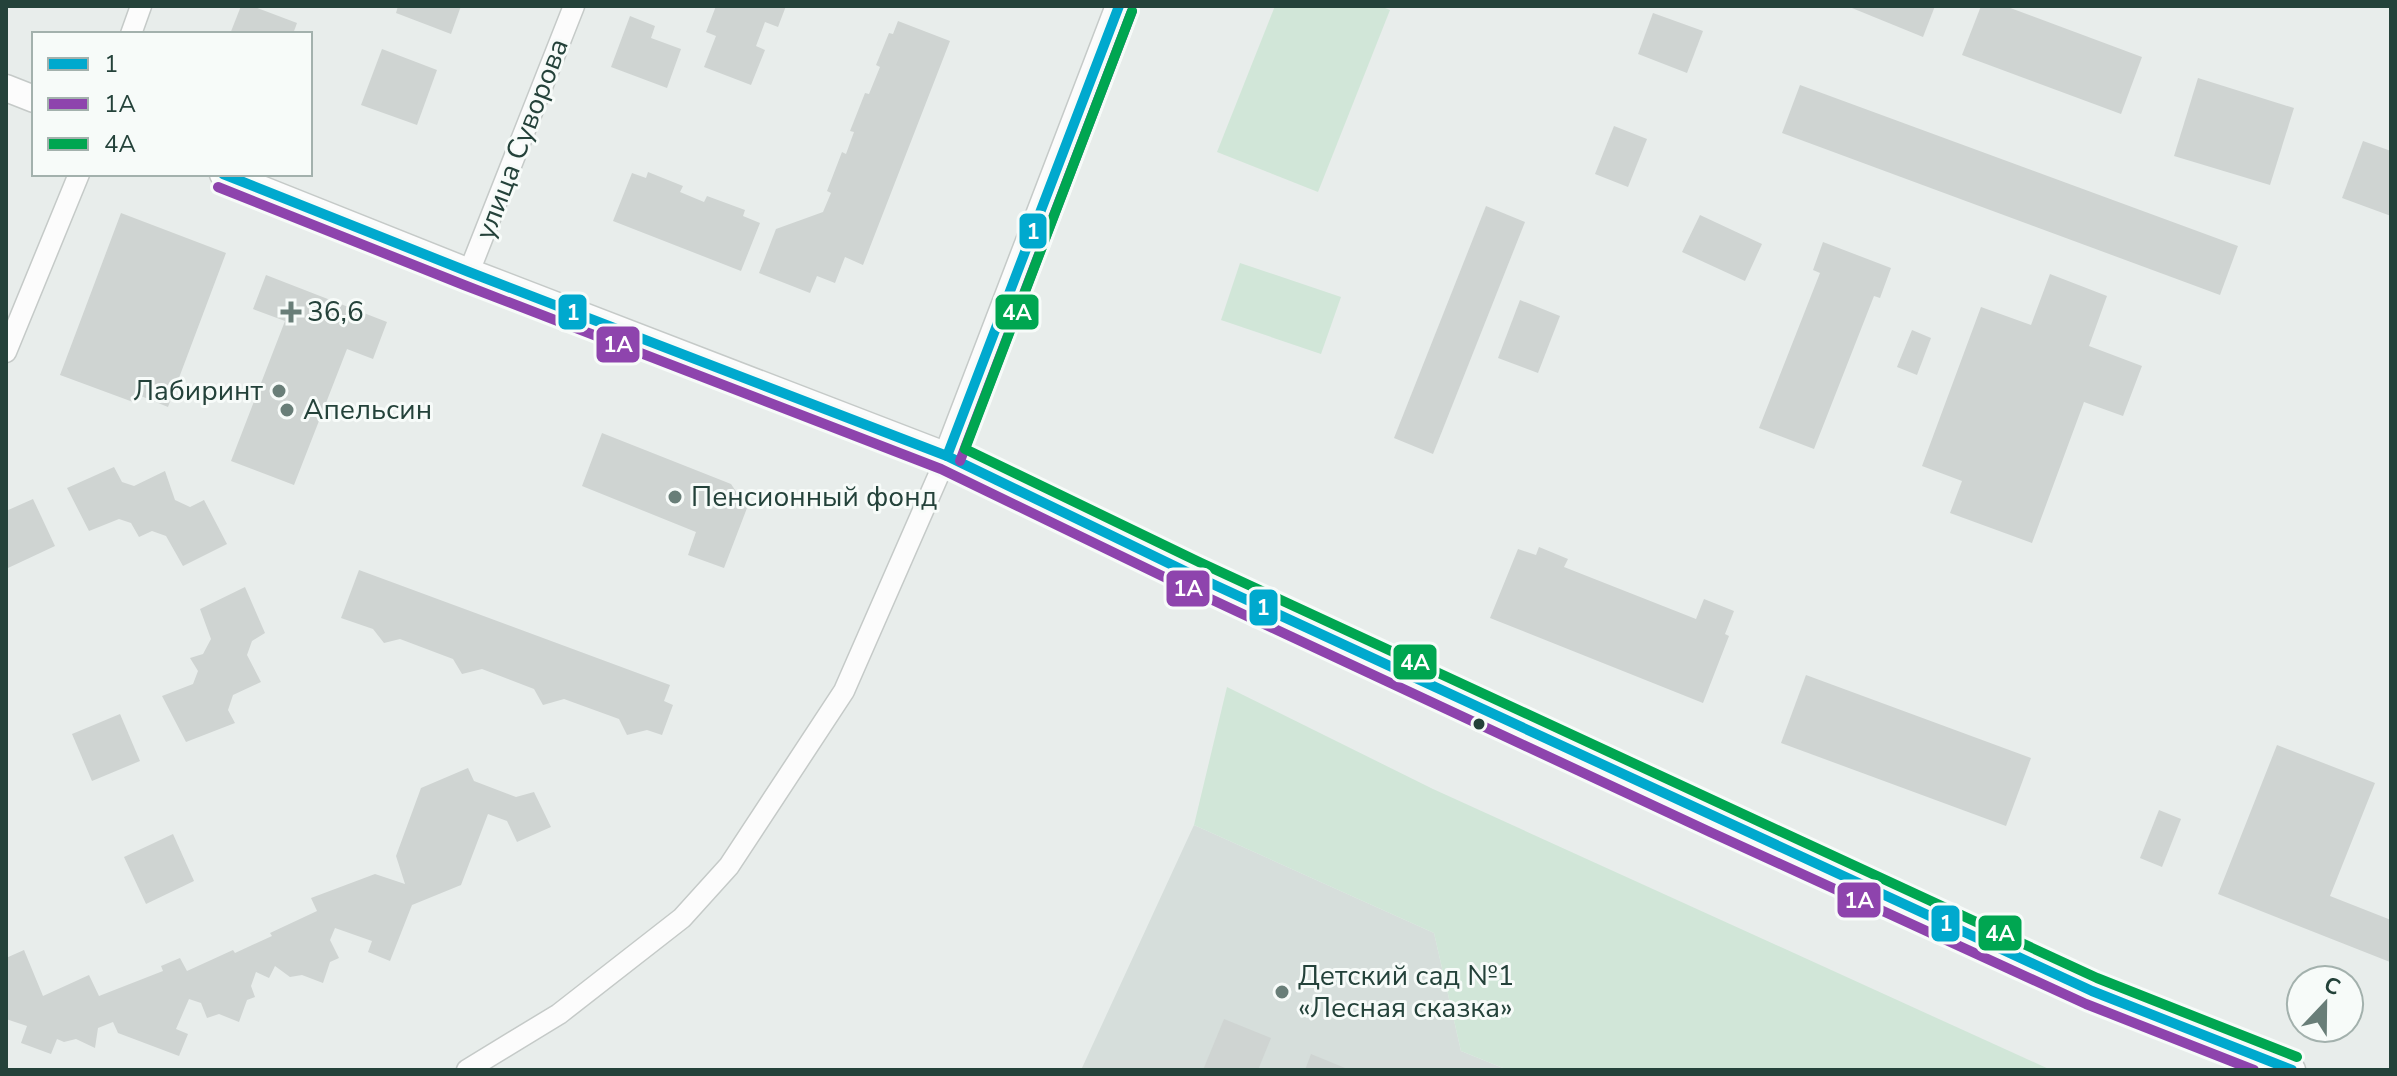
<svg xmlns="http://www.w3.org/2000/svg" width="2397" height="1076" font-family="'Nunito Sans',sans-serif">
  <rect width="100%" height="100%" fill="#e8edeb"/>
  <polygon fill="#d6dedb" points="1194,825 1434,933 1461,1051 1508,1070 1081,1070"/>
  <g fill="#d1e6d8">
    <polygon points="1275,6 1380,6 1390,10 1318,192 1217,152"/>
    <polygon points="1240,263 1341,297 1321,354 1221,320"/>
    <polygon points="1227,687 1433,789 2051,1070 1508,1070 1461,1051 1434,933 1194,825"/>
  </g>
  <g fill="#cfd4d2">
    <polygon points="241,6 252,6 297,23 293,34 230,34"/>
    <polygon points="398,6 461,6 451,34 396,13"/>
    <polygon points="716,6 786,6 778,27 765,22 756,46 765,50 751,85 704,67 716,36 706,32"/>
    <polygon points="1847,6 1935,6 1923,37"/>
    <polygon points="1981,6 2005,6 2142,57 2121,114 1962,55"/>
    <polygon points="1653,13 1703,31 1687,73 1638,54"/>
    <polygon points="630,16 655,26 651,38 681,49 667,88 611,67"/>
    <polygon points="898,21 950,41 863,265 845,257 835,283 817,276 810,293 759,273 776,229 823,212 831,193 827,191 842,152 846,154 854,132 850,131 865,93 869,94 880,67 876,65 889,33 893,34"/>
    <polygon points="382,49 437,70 417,125 361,105"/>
    <polygon points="2198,78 2294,108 2270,185 2174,156"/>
    <polygon points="1800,85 2238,246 2220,295 1782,133"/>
    <polygon points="1614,126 1647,139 1628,187 1595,174"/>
    <polygon points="2363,141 2391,151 2391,216 2342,198"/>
    <polygon points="648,172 683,186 680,192 704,202 707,196 745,210 743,216 760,223 741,271 613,221 632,173 646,178"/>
    <polygon points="1486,206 1525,222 1433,454 1394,438"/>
    <polygon points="121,213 226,253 168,407 136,394 133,402 60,375"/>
    <polygon points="1700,215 1762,244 1745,281 1682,252"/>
    <polygon points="1823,242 1891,268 1880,298 1874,296 1814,449 1759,428 1820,273 1813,270"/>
    <polygon points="2050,274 2107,296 2089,346 2142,366 2123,416 2084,402 2032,543 1950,513 1962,481 1922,466 1981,307 2031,325"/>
    <polygon points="266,275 387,322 373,359 347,349 294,485 231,461 285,321 253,309"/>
    <polygon points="1520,300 1560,316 1538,373 1498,358"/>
    <polygon points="1912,330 1931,338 1917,375 1897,367"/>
    <polygon points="602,433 731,484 747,508 724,568 688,555 696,532 582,486"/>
    <polygon points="114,467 122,482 134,486 165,471 175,500 190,507 204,500 227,544 183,566 166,536 152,531 139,537 131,523 119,519 89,531 67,488"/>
    <polygon points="33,499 55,546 8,568 6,511"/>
    <polygon points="1539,547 1568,559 1564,567 1696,619 1704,599 1734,611 1725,634 1729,636 1703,703 1490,618 1518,549 1536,555"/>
    <polygon points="359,570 670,685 664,701 673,705 662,735 647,730 627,735 619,719 564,699 543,705 534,689 482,669 462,674 453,659 400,639 384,643 373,629 341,618"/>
    <polygon points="245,587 265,633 252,641 247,655 261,682 233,695 228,710 235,723 186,742 162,696 193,684 198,671 190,658 203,654 211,639 200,609"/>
    <polygon points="1806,675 2031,758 2006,826 1781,743"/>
    <polygon points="120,714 140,761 92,781 72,734"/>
    <polygon points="2277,745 2375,783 2330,896 2391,920 2390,962 2218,894"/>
    <polygon points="468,768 474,781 516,797 534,792 551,827 517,842 507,821 488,814 461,885 412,905 390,961 368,952 372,941 335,928 330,940 339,958 330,962 323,983 302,975 290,977 275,966 269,978 256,972 251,986 255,997 247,1000 239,1022 219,1014 207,1018 201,1003 189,999 176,1029 188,1034 179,1056 118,1033 113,1022 98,1028 95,1048 76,1039 64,1042 57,1039 51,1054 21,1043 27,1026 6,1019 6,958 24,950 43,996 89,975 99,996 163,971 161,966 180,958 187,971 233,950 235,953 272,936 270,933 317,911 311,898 375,874 405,884 396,856 421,788"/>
    <polygon points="2159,810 2181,819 2162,867 2140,858"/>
    <polygon points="173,834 194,881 146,904 124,857"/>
    <polygon points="1224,1019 1271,1038 1258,1070 1203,1070"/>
    <polygon points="1311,1054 1350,1070 1305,1070"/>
  </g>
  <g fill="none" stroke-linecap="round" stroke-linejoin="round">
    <g stroke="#c5cac8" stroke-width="23">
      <g id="minor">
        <polyline points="131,34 141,6"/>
        <polyline points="469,272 574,6"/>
        <polyline points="6,352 79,174"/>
        <polyline points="467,1070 559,1014 682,918 729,866 844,691 947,456"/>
      </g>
    </g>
    <g stroke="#c5cac8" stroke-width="29">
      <g id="tertiary">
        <polyline points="6,88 34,99"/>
        <polyline points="223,174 469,272 947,456 1193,575 1716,819 2092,991 2292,1070"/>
        <polyline points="947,456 1119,6"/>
      </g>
    </g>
    <use href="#minor" stroke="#fcfcfc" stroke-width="20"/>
    <use href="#tertiary" stroke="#fcfcfc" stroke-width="26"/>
    <g stroke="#f7fbf9" stroke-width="16">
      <g id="bus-1">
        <polyline points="223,174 469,272 947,456 1193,575 2092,991 2292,1070"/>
        <polyline points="947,456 1119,6"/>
      </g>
    </g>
    <g stroke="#f7fbf9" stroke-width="16">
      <g id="bus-2">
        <polyline points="218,187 464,285 941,469 1187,588 1710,832 2086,1004 2254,1070"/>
        <polyline points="960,461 1132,11"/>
      </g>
    </g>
    <g stroke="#f7fbf9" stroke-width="16">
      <polyline id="bus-3" points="1132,11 965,449 1199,562 2097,978 2297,1057"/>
    </g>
    <use href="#bus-1" stroke="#00a9ce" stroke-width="10"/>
    <use href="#bus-2" stroke="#8e44ad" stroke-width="10"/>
    <use href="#bus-3" stroke="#00a651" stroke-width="10"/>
  </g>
  <g fill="#697e78" stroke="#f7fbf9" stroke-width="3">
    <path d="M287 300h8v8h8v8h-8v8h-8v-8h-8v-8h8z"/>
    <circle cx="279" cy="391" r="8"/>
    <circle cx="287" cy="410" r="8"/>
    <circle cx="675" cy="497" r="8"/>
    <circle cx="1282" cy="992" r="8"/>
  </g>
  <circle fill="#24423a" stroke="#f7fbf9" stroke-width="3" cx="1479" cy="724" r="7"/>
  <g text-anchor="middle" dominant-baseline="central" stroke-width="6" stroke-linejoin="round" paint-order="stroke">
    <g font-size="28" fill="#24423a" stroke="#f7fbf9">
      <text transform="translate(522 139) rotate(-69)">улица Суворова</text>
    </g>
    <g font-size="28" fill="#24423a" stroke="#f7fbf9" text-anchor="start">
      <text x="307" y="312">36,6</text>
      <text x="263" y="391" text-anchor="end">Лабиринт</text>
      <text x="303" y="410">Апельсин</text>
      <text x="691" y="497">Пенсионный фонд</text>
      <text x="1298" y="976">Детский сад №1<tspan x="1298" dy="32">«Лесная сказка»</tspan></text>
    </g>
  </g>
  <g stroke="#f7fbf9" stroke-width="3">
    <rect x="1018" y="212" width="30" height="38" rx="8" fill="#00a9ce"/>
    <rect x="557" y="293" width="31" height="38" rx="8" fill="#00a9ce"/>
    <rect x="994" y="293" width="46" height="38" rx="8" fill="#00a651"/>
    <rect x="595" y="325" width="46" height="39" rx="8" fill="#8e44ad"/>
    <rect x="1165" y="569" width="46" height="39" rx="8" fill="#8e44ad"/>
    <rect x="1248" y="588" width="31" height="39" rx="8" fill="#00a9ce"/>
    <rect x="1392" y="643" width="46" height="38" rx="8" fill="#00a651"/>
    <rect x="1836" y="881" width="46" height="38" rx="8" fill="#8e44ad"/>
    <rect x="1930" y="904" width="31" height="39" rx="8" fill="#00a9ce"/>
    <rect x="1977" y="914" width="46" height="38" rx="8" fill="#00a651"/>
  </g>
  <g font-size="22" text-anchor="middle" font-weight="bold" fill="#fff">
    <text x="1033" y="239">1</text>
    <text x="573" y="320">1</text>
    <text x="1017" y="320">4А</text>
    <text x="618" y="352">1А</text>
    <text x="1188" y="596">1А</text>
    <text x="1263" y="615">1</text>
    <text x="1415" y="670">4А</text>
    <text x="1859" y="908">1А</text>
    <text x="1946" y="931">1</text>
    <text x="2000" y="941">4А</text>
  </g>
  <rect width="2397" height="1076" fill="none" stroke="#24423a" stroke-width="16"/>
  <rect x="32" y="32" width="280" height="144" fill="#f7fbf9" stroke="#a3b1ad" stroke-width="2"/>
  <rect x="48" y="58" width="40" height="12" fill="#00a9ce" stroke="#a3b1ad" stroke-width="2"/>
  <text x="104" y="72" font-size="24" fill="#24423a">1</text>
  <rect x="48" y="98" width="40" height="12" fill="#8e44ad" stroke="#a3b1ad" stroke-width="2"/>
  <text x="104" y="112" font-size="24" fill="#24423a">1А</text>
  <rect x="48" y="138" width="40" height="12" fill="#00a651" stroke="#a3b1ad" stroke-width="2"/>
  <text x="104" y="152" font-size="24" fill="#24423a">4А</text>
  <g transform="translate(2325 1004) rotate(22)"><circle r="38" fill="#f7fbf9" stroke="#a3b1ad" stroke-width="2"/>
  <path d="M0-6L14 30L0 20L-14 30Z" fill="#697e78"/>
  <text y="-12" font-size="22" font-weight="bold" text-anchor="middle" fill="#24423a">С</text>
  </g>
</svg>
